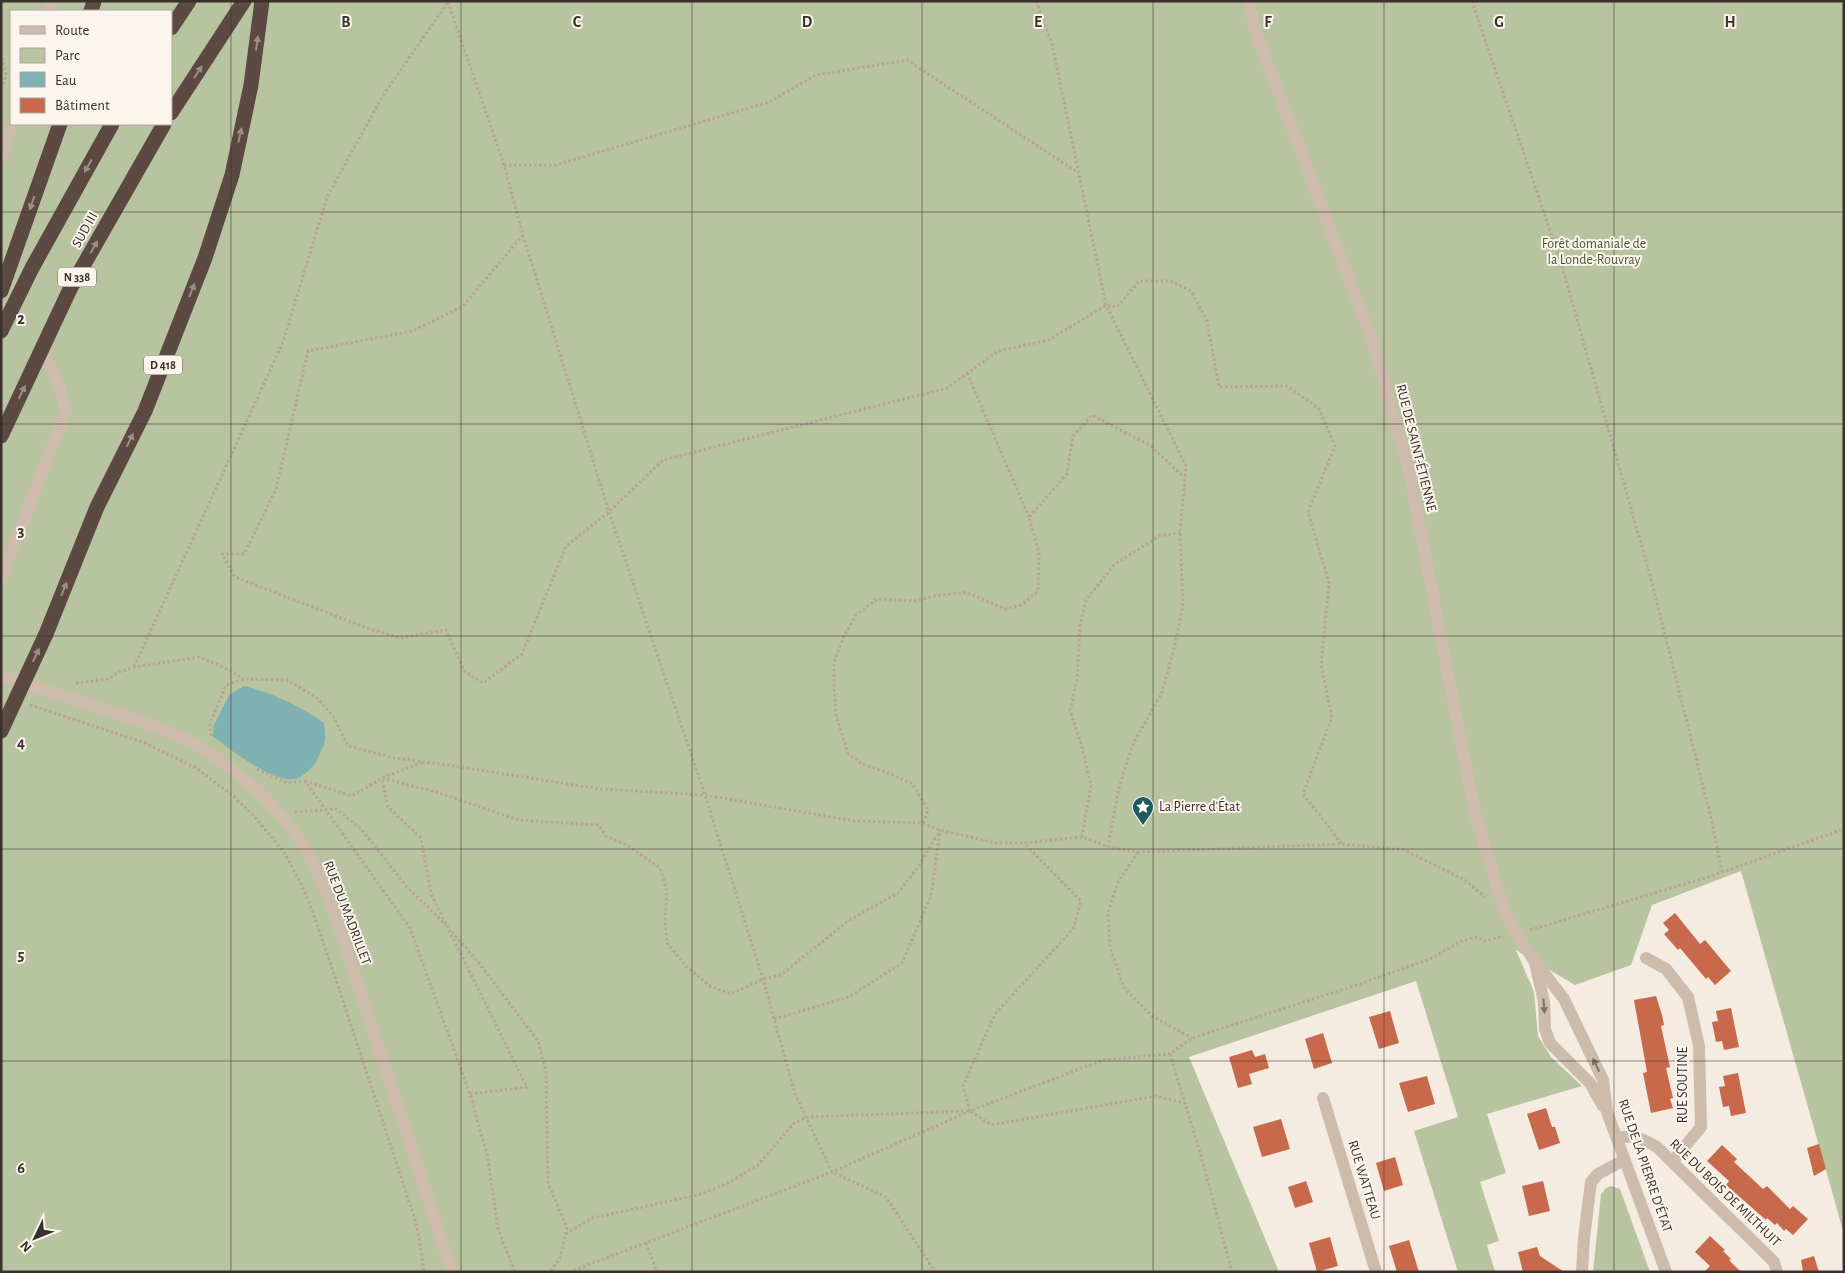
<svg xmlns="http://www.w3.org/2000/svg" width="1845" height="1273" font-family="'Alegreya Sans',sans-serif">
  <rect width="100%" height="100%" fill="#f4ebe1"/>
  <g fill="#b8c4a0" fill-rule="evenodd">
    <path d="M1 1H1844V1234L1741 871 1652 905 1631 965 1575 985 1516 950 1534 992 1538 1036 1551 1057 1582 1086 1487 1114 1506 1173 1480 1182 1499 1241 1487 1245 1495 1272H1458L1414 1131 1458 1117 1416 981 1189 1057 1279 1272H1ZM11 11H171V124H11Z"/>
    <polygon points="1611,1186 1620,1189 1650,1272 1593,1272 1601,1194 1606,1188"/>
  </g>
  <path fill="#7fb0b2" d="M244 686C273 693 300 706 324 723 327 743 325 742 317 760 313 767 303 778 294 779 272 782 229 749 213 736L214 725 229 695Z"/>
  <g fill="#c8694b">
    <polygon points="1675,913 1700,944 1705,940 1731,971 1715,985 1708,977 1706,979 1680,948 1678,950 1664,934 1669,930 1663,923"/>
    <polygon points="1656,996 1662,1015 1664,1025 1661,1026 1670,1067 1666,1068 1673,1098 1670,1099 1673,1108 1651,1113 1643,1073 1647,1072 1634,1000"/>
    <polygon points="1731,1008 1739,1047 1724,1050 1722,1041 1716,1042 1712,1022 1718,1021 1716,1011"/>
    <polygon points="1390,1011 1399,1043 1379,1049 1369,1017"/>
    <polygon points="1323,1033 1332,1063 1314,1069 1305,1039"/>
    <polygon points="1252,1050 1255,1057 1265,1054 1269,1068 1249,1074 1252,1084 1238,1088 1229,1057"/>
    <polygon points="1738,1073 1746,1113 1731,1116 1729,1106 1723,1107 1719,1087 1725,1086 1723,1076"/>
    <polygon points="1427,1076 1435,1104 1408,1112 1399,1083"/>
    <polygon points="1546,1108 1552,1127 1555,1127 1560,1143 1539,1150 1527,1114"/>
    <polygon points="1281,1119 1290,1149 1262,1157 1253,1127"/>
    <polygon points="1819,1144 1826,1169 1814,1176 1807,1148"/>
    <polygon points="1722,1145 1737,1159 1734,1162 1763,1189 1767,1186 1790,1209 1793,1206 1808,1219 1793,1235 1786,1229 1784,1231 1777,1223 1775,1225 1767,1218 1766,1220 1726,1185 1729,1181 1707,1161"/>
    <polygon points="1395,1157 1403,1185 1384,1191 1376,1163"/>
    <polygon points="1306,1181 1313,1202 1295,1208 1288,1187"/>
    <polygon points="1543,1181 1550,1211 1529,1216 1522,1186"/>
    <polygon points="1710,1236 1725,1250 1723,1251 1731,1259 1729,1260 1741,1272 1704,1272 1710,1266 1695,1252"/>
    <polygon points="1330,1237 1338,1266 1317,1272 1309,1243"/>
    <polygon points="1409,1240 1419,1272 1397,1272 1389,1246"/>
    <polygon points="1537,1247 1540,1256 1564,1272 1523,1272 1518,1252"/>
    <polygon points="1814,1256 1819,1272 1803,1272 1801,1260"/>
  </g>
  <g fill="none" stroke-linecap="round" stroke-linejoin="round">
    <g stroke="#b9a596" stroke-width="3" stroke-dasharray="2.5 2.5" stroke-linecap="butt">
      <polyline points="1036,1 1052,44 1106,305 1186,466 1180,533 1183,605 1175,644 1162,692 1132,746 1118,792 1108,847"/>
      <polyline points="1472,1 1561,263 1651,579 1711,818 1722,872"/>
      <polyline points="448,2 504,165 523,235 609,512 705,795 763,979 795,1094 832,1172 886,1197 935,1272"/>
      <polyline points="1,53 6,75 1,91"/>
      <polyline points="504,165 556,165 769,102 816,75 907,60 1077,172"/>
      <polyline points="523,235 462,307 412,331 308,351 276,489 244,554 222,554 235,577 367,628 400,638 446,630 464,671 483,683 522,654 566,546 609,512 663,460 947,388 998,351 1049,340 1106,305 1117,307 1139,281 1170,281 1191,291 1207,321 1219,387 1287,386 1319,409 1335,446 1308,512 1329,583 1321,665 1332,717 1303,794 1342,844"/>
      <polyline points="967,373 1029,517"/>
      <polyline points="134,667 283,342 327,197 382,97 448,2"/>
      <polyline points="76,683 108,679 119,672 134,667 199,657 221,666 244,679"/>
      <polyline points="30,705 145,743 196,768 232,795 253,815 284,852 301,884 312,910 336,980 417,1226 424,1272"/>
      <polyline points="211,736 210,723 226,685 244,679 287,680 317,698 333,716 348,746 394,758 448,765 600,789 705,795 854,821 923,823 940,830 996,843 1024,843 1082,837 1108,847 1138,852 1342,844 1404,850 1465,880 1485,897"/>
      <polyline points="257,769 288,783 305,781 410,928 470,1094 487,1154 498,1229 515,1272"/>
      <polyline points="305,781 352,796 382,778 423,762"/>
      <polyline points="295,812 336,809 361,829 407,887 446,925"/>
      <polyline points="923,823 928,810 913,784 886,772 862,764 848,753 836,715 834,689 834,662 844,636 856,615 877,599 915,601 934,596 966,592 1005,609 1021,605 1038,591 1039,553 1029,517 1067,474 1073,436 1092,415 1151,446 1184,477"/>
      <polyline points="1082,837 1091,785 1082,747 1070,710 1077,680 1080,626 1086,600 1115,564 1159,536 1180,533"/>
      <polyline points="1138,852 1118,882 1108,912 1110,947 1124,988 1152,1016 1192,1038"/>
      <polyline points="1530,930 1705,878 1844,829"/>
      <polyline points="452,932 479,963 538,1041 546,1072 548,1183 567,1228 560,1258 550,1272"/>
      <polyline points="774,1019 849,997 902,963 931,896 940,831"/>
      <polyline points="1170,1054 1204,1166 1232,1272"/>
      <polyline points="470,1094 527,1087 431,894 421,838 388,807 382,778 436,792 519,820 598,825 606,836 627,845 660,868 667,891 665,919 667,943 686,966 710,986 731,994 763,979 781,975 848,921 898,893 918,867 940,830"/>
      <polyline points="970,1111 963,1086 995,1014 1073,929 1081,901 1024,843"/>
      <polyline points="566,1234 592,1218 698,1195 728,1183 758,1165 793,1124 806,1117 970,1111 991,1125 1156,1096 1183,1103"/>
      <polyline points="646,1243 657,1272"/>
      <polyline points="569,1272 832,1172 970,1111 1103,1060 1170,1054 1192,1038 1360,984 1430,959 1461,941 1477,937 1484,941 1502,937"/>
    </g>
    <g stroke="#cdbbac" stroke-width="12">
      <polyline points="1249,1 1255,30 1372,340 1409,471 1475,814 1506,916 1533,959 1564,999 1603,1080 1607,1112 1666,1272"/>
      <polyline points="48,11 51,1"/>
      <polyline points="1,159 12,124"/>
      <polyline points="1,579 66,411 60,388 41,349"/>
      <path d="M1 676C39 688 76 700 113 712 143 722 174 732 201 748 236 768 270 800 294 832 314 858 325 890 337 920L452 1272"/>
      <polyline points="1646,958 1666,969 1688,997 1699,1046 1701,1127 1672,1162"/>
      <polyline points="1535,963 1544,1002 1545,1029 1550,1043 1590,1083 1603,1106"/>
      <polyline points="1323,1098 1376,1272"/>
      <path d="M1617 1138C1633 1134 1643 1139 1657 1147L1774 1262 1777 1272"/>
      <polyline points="1582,1272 1584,1238 1591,1182 1598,1174 1624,1160"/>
    </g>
    <g stroke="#5c4a42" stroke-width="15">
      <polyline points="91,11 94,1"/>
      <polyline points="171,28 189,1"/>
      <polyline points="171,113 244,1"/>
      <polyline points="1,291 60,124"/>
      <polyline points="1,331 32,268 112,124"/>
      <polyline points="1,436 71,287 164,124"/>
      <polyline points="46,634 97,507 145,411 205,258 232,175 251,85 262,1"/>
    </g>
    <polyline stroke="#5c4a42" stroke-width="15" points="1,731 46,634"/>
  </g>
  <defs><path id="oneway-solid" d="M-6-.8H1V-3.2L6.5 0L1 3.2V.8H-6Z" transform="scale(1.25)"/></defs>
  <g fill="#9c8e87">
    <use href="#oneway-solid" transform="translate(257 43) rotate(-82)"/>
    <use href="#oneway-solid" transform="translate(198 72) rotate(-57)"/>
    <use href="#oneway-solid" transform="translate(240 135) rotate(-78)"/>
    <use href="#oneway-solid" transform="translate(88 166) rotate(119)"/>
    <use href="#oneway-solid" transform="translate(32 203) rotate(110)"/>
    <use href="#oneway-solid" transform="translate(94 247) rotate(-61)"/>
    <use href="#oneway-solid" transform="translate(192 290) rotate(-69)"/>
    <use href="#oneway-solid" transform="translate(22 392) rotate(-65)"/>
    <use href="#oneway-solid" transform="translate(130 440) rotate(-64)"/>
    <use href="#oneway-solid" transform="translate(64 589) rotate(-68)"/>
    <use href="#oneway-solid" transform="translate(36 655) rotate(-65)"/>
  </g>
  <g fill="#7d6f65">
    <use href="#oneway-solid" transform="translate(1544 1006) rotate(85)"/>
    <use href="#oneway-solid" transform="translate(1596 1065) rotate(-116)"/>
  </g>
  <path fill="none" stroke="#3b302b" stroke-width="1" stroke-opacity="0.55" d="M231 1V1272M461 1V1272M692 1V1272M922 1V1272M1153 1V1272M1384 1V1272M1614 1V1272M1 212H1844M1 424H1844M1 636H1844M1 849H1844M1 1061H1844"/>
  <defs>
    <g id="sight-pin" transform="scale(1.125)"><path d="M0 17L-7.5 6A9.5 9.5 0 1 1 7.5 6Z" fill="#1f5a5e" stroke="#fbf5ee"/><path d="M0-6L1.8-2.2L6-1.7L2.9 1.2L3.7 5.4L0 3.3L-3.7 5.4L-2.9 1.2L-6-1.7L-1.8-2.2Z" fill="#fff"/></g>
  </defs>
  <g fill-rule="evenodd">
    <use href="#sight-pin" x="1143" y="807"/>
  </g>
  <g text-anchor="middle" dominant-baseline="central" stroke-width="4" stroke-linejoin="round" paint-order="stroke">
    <g fill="#fbf5ee" stroke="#756b66" stroke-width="1">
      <rect x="58" y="267.5" width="38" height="19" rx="4"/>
      <rect x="144" y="355.5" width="38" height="19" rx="4"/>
    </g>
    <g font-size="12" font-weight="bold" fill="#3b302b">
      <text x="77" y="277">N 338</text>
      <text x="163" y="365">D 418</text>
    </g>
    <g font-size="14" fill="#3b302b" stroke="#fbf5ee">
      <text transform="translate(85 230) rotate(-61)">SUD III</text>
      <text transform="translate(1416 448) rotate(76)">RUE DE SAINT-ÉTIENNE</text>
      <text transform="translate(347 913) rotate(69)">RUE DU MADRILLET</text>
      <text transform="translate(1683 1085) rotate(-90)">RUE SOUTINE</text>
      <text transform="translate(1645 1166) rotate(71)">RUE DE LA PIERRE D'ÉTAT</text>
      <text transform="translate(1364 1180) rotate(73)">RUE WATTEAU</text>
      <text transform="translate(1725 1193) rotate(44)">RUE DU BOIS DE MILTHUIT</text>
    </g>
    <g font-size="14" fill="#4a5a2e" stroke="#fbf5ee">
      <text x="1594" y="244">Forêt domaniale de<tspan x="1594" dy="16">la Londe-Rouvray</tspan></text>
    </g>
    <g font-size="14" fill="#3b302b" stroke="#fbf5ee" text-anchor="start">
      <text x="1159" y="807">La Pierre d'État</text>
    </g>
  </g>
  <g font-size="16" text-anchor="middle" font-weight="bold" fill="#3b302b" stroke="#fbf5ee" stroke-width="4" stroke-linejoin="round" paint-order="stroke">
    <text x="346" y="27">B</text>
    <text x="577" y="27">C</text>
    <text x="807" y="27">D</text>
    <text x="1038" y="27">E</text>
    <text x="1268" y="27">F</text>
    <text x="1499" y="27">G</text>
    <text x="1730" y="27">H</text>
    <text x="21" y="324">2</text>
    <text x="21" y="536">3</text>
    <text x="21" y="748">4</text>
    <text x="21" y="960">5</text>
    <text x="21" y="1173">6</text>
  </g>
  <rect width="1845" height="1273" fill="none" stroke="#3b302b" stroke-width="5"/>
  <rect x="10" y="10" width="162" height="115" fill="#fbf5ee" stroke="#aea6a0"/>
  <rect x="20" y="26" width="25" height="8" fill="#cdbbac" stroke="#aea6a0"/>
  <text x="55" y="35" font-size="15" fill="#3b302b">Route</text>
  <rect x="20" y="48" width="25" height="15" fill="#b8c4a0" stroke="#aea6a0"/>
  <text x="55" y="60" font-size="15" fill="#3b302b">Parc</text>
  <rect x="20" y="72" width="25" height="15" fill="#7fb0b2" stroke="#aea6a0"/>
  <text x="55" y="85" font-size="15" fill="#3b302b">Eau</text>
  <rect x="20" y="98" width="25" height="15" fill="#c8694b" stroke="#aea6a0"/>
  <text x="55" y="110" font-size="15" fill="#3b302b">Bâtiment</text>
  <g transform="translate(35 1238) rotate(227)" stroke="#fbf5ee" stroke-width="4" paint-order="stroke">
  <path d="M0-4L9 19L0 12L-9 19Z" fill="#3b302b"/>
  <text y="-8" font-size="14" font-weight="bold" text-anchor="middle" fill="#3b302b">N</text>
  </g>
</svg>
